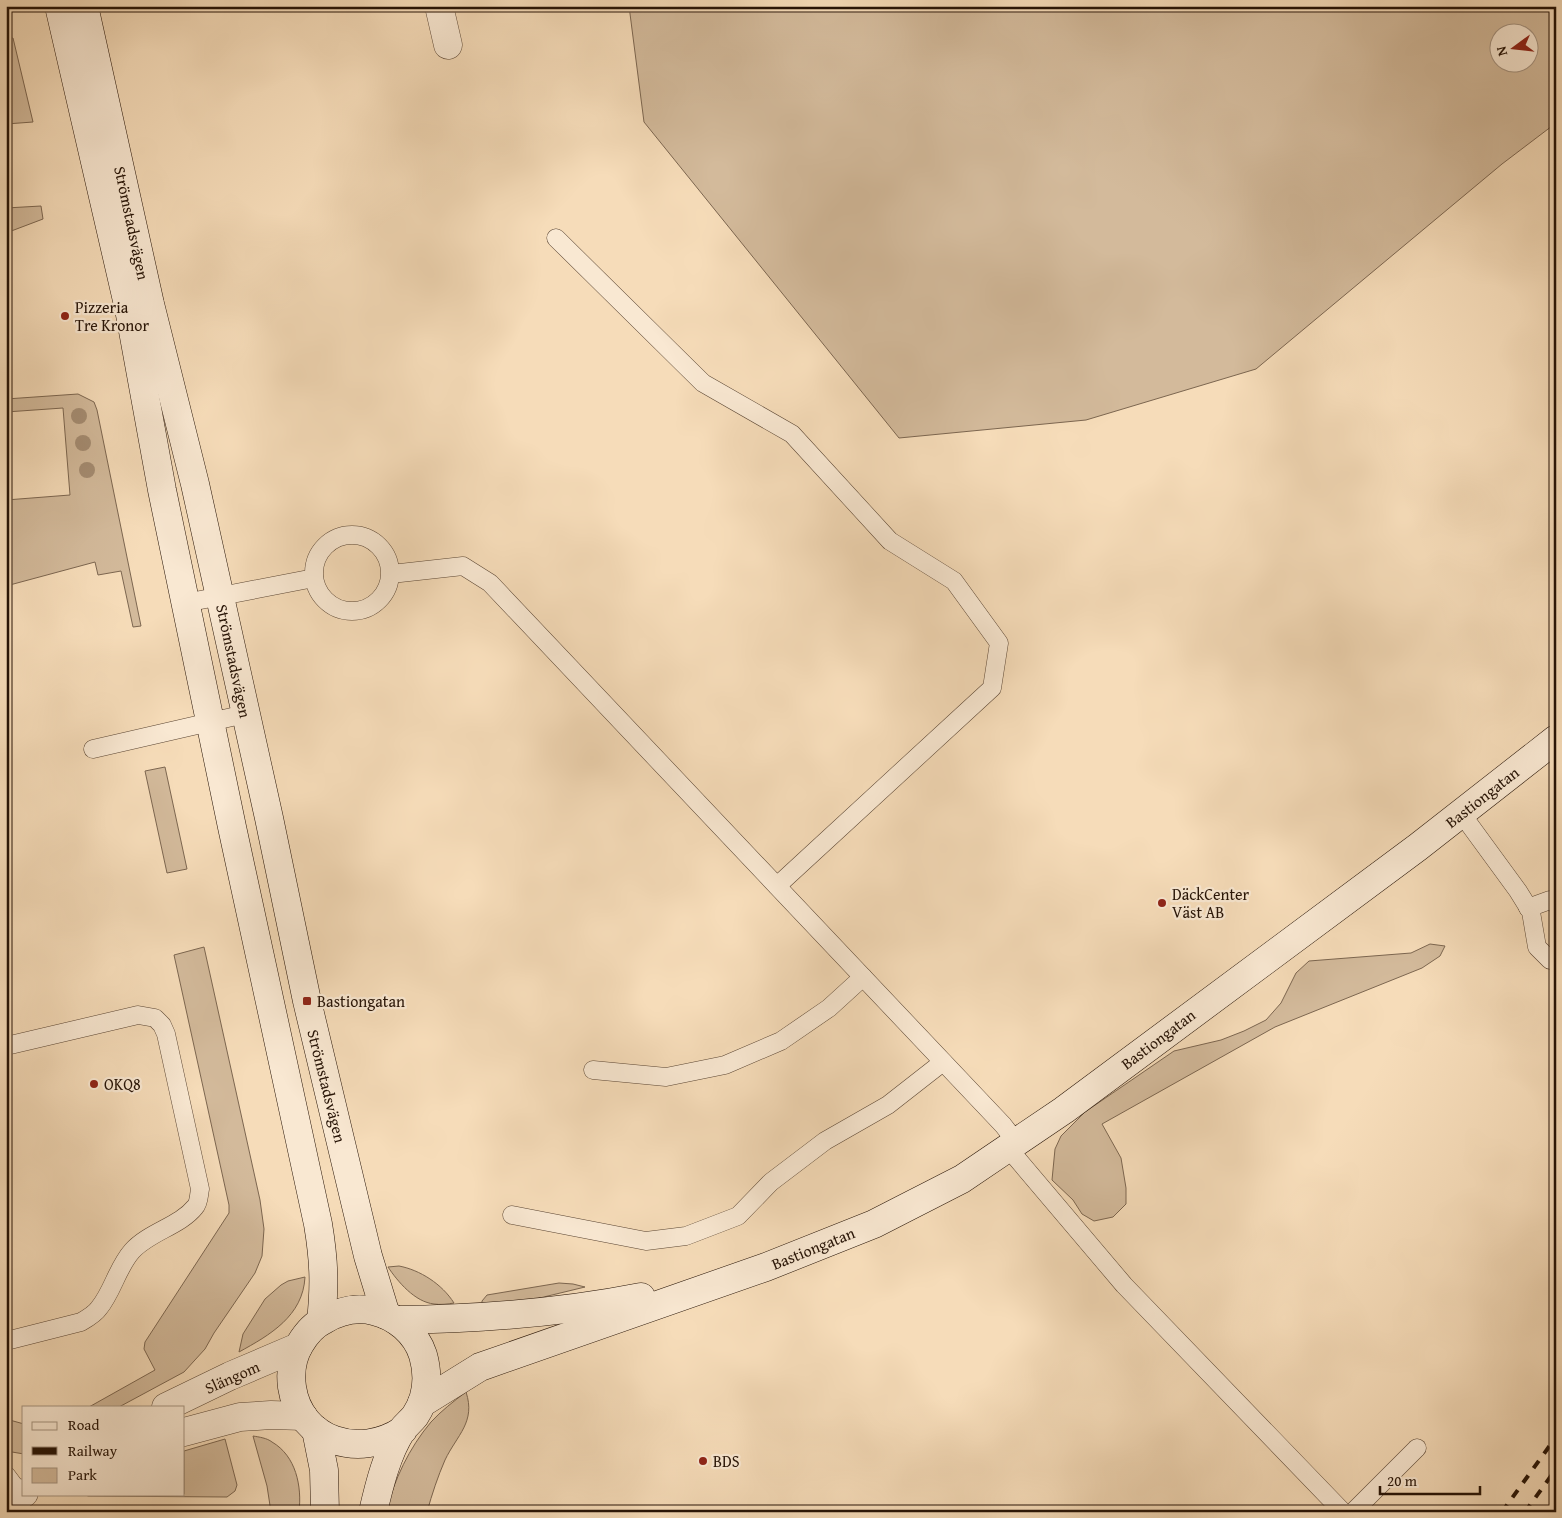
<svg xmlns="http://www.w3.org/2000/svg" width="1562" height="1518" font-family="'Gentium Book Plus',serif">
  <rect width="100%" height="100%" fill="#f6dcb9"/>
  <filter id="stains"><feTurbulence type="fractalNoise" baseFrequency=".004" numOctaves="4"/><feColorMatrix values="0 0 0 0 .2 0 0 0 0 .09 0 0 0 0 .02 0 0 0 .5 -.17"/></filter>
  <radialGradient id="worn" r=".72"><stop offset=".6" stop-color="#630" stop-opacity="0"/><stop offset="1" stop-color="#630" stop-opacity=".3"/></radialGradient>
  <g fill="#d3ba9b" stroke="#7c6650" fill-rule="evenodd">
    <path d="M629 6H1556V123L1502 164 1256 369 1086 420 899 438 644 122ZM1530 32V62H1500V32Z"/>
    <polygon points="13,38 33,122 6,124 6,39"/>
    <polygon points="41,206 43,219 6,233 6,208"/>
    <polygon points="78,394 94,402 97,410 141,626 133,627 121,571 98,575 95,562 6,586 6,500 70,495 63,408 6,412 6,399"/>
    <polygon points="165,767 187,869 167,873 145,771"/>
    <polygon points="1430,944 1445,946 1440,956 1422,968 1275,1027 1102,1124 1121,1158 1126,1188 1126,1204 1113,1217 1094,1221 1082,1214 1073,1200 1052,1180 1055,1149 1061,1136 1085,1112 1174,1051 1221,1040 1244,1031 1266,1020 1281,1003 1296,973 1309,961 1411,953"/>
    <polygon points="204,947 260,1200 264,1229 262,1256 255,1273 214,1333 205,1349 184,1372 119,1407 89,1407 155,1370 144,1349 145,1342 229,1213 229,1205 174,955"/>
    <path d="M399 1266C420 1270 442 1284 454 1303 448 1304 440 1305 434 1304 415 1302 398 1282 388 1267Z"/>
    <path d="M305 1277C303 1316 270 1335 239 1352L243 1334 265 1299 281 1285 288 1281Z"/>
    <polygon points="559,1283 573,1284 585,1287 519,1303 482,1305 482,1301 487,1295"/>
    <path d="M466 1392C476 1422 457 1435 445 1460 438 1476 432 1494 427 1512H386C394 1480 409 1448 431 1422 441 1411 454 1401 466 1392Z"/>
    <polygon points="6,1419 24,1424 24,1454 6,1451"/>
    <path d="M253 1436C259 1437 267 1438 272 1442 296 1456 302 1486 299 1512H271L267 1486Z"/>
    <polygon points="225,1439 237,1485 235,1491 227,1497 88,1496 84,1494 184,1494 184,1451"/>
  </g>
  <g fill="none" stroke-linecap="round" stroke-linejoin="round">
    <g stroke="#5a4533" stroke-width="19">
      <g id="service">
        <polyline points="556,238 703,383 792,434 890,541 954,581 999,643 992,688 777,886"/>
        <circle cx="352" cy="573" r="38"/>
        <polyline points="391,574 463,566 490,583 1003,1125 1017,1143"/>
        <polyline points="185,603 314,578"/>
        <polyline points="93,749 245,714"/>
        <polyline points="1461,813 1518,891 1531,912 1537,947 1550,960 1556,958"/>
        <polyline points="1528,908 1550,900 1556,904"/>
        <path d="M6 1046 138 1015 155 1018 162 1025 166 1034 200 1189C199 1194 199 1203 195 1207 180 1226 149 1232 132 1251 117 1268 113 1291 99 1308 95 1314 88 1318 81 1322L6 1341"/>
        <polyline points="593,1070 666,1077 725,1065 781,1041 829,1008 863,977"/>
        <polyline points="1008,1148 1124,1285 1343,1512"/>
        <polyline points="512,1215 646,1241 686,1236 738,1216 771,1182 825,1141 888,1105 943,1062"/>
        <polyline points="6,1475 21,1495"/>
        <polyline points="1353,1512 1417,1448"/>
      </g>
    </g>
    <g stroke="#5a4533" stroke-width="29">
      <g id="minor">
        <polyline points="439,6 448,45"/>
        <polyline points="166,1407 230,1376 298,1347"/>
        <polyline points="184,1432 240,1417 271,1415 303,1416"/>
        <polyline points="6,1505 24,1493"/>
      </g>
    </g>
    <g stroke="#261306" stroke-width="29">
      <g id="secondary">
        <path d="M59 6 129 309 162 490 232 827 318 1224C324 1260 325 1285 321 1321"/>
        <polyline points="84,6 150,304 195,484 269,818 307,1001 368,1256 386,1315"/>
        <path d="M396 1320C478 1319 560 1313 641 1297"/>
        <polyline points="422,1403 480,1367 766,1267 874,1224 962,1179 1064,1110 1418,847 1556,739"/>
        <polyline points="316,1430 324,1470 325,1512"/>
        <path d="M373 1512C379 1486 387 1453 402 1430 406 1425 411 1421 415 1416 427 1398 429 1376 423 1355 416 1333 396 1316 374 1311 357 1307 339 1311 324 1320 313 1325 306 1334 300 1344 292 1357 290 1372 292 1387 300 1442 360 1459 403 1430"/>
      </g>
    </g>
    <use href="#service" stroke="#f9e8d2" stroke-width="18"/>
    <use href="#minor" stroke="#f9e8d2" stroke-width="28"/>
    <use href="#secondary" stroke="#f9e8d2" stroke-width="28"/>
    <g stroke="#261306" stroke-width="4" stroke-dasharray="9 9" stroke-linecap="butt">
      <polyline points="1502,1512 1556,1437"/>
      <polyline points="1525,1512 1556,1469"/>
      <polyline points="1553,1512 1556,1507"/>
    </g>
  </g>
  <g fill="#a58d73">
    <circle cx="79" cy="416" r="8"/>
    <circle cx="83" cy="443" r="8"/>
    <circle cx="87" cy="470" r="8"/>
  </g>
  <g fill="#8f2418" stroke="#f9e8d2" stroke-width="2">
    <circle cx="65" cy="316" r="5"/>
    <circle cx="1162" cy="903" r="5"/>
    <rect x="302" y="996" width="10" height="10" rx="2.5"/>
    <circle cx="94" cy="1084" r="5"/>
    <circle cx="703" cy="1461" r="5"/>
  </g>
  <g text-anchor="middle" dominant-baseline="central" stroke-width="4.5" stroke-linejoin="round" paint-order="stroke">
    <g font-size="16" fill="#261306" stroke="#f9e8d2">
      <text transform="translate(132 223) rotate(78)">Strömstadsvägen</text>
      <text transform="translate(234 661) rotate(78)">Strömstadsvägen</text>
      <text transform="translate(1482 797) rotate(-38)">Bastiongatan</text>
      <text transform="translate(1158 1039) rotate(-37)">Bastiongatan</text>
      <text transform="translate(327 1086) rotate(76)">Strömstadsvägen</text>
      <text transform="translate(813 1248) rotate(-22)">Bastiongatan</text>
      <text transform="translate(232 1377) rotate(-24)">Slängom</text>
    </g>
    <g font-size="16" fill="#261306" stroke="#f9e8d2" text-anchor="start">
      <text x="75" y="307">Pizzeria<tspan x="75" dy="18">Tre Kronor</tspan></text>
      <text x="1172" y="894">DäckCenter<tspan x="1172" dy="18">Väst AB</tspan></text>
      <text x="317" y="1001">Bastiongatan</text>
      <text x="104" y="1084">OKQ8</text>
      <text x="713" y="1461">BDS</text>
    </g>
  </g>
  <rect width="1562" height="1518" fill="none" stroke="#f6dcb9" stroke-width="25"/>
  <rect x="8" y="8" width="1547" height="1503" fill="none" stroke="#261306" stroke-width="2.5"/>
  <rect x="12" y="12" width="1537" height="1493" fill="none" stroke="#261306"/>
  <rect x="22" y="1406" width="162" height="90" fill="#f9e8d2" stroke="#a59380"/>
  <rect x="32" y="1422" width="25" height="8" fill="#f9e8d2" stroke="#a59380"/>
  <text x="68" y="1430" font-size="15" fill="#261306">Road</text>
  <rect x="32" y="1447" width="25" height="8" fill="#261306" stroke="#a59380"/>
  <text x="68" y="1456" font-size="15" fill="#261306">Railway</text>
  <rect x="32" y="1468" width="25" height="15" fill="#d3ba9b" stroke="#a59380"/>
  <text x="68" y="1480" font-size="15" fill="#261306">Park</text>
  <g transform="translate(1514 48) rotate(255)"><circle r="24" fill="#f9e8d2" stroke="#a59380"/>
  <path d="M0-4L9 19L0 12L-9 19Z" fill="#8f2418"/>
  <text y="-8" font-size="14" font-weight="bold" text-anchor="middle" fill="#261306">N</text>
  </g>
  <path d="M1380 1486v8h100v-8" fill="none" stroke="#261306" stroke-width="2.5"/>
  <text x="1387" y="1486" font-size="15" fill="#261306" stroke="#f9e8d2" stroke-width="4" paint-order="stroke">20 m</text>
  <rect width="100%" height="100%" filter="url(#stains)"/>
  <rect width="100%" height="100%" fill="url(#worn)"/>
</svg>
